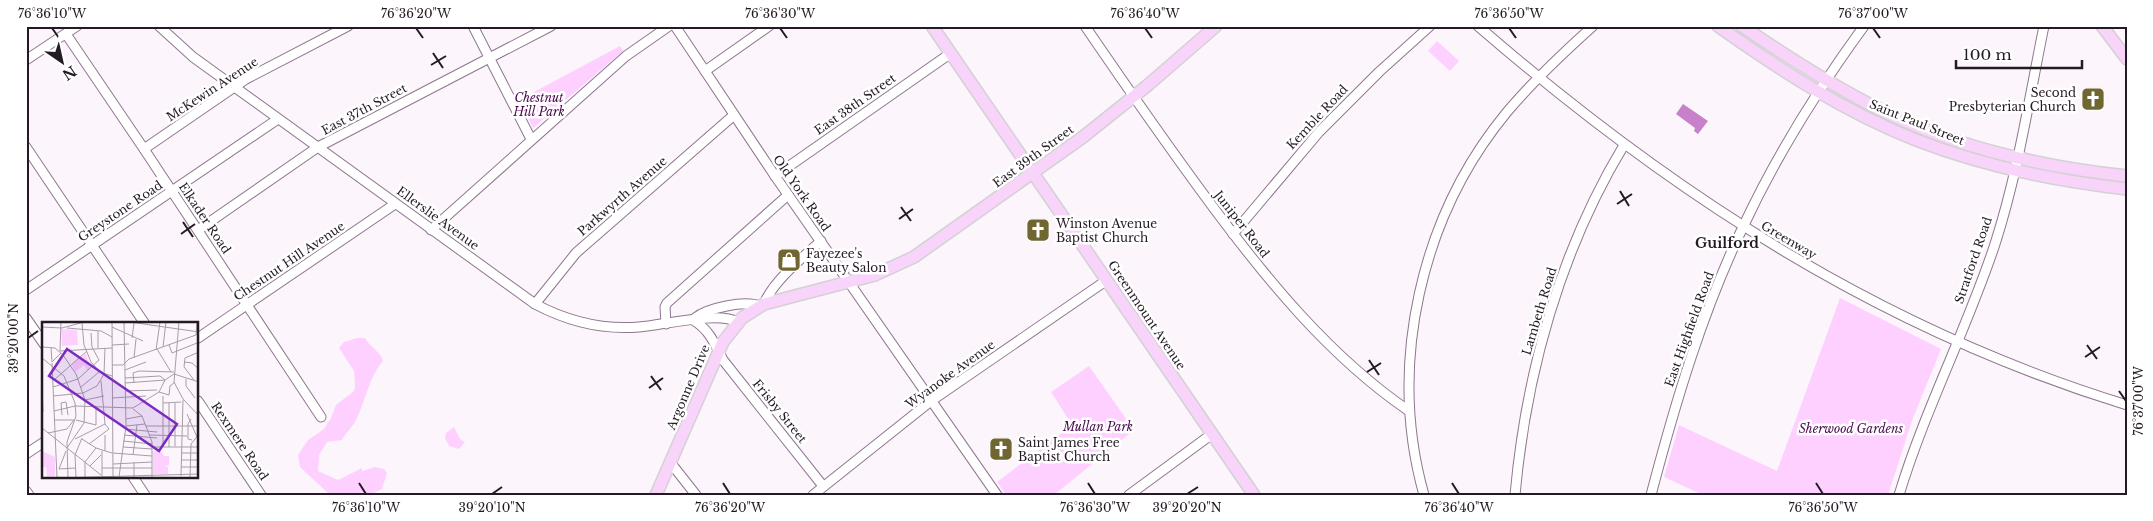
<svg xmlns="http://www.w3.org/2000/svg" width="2153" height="521" font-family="'Libre Baskerville',serif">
  <rect width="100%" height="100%" fill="#fcf6fc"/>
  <g fill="#fed0ff">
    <polygon points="1437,41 1459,61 1450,71 1428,51"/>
    <polygon points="620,46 623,51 533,128 519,100"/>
    <polygon points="1840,298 1941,349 1913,418 1888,495 1703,495 1664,477 1679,425 1777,471"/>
    <path d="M357 338H365C370 347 381 352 383 361 369 377 366 399 357 418 354 426 346 432 342 440L327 442 319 455 318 471 338 480 362 468V471L375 467 384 469 387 473 382 489 370 495H330L300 467 298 455 308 440 324 429 331 418 336 405 354 391 355 386 354 371 339 348 344 342Z"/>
    <polygon points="1089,366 1134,430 1054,495 1006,495 997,482 1072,425 1051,392"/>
    <polygon points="454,427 460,439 465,442 459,449 449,446 445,438 446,433"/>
  </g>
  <polygon fill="#c781ca" points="1683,104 1708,121 1698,134 1694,131 1695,128 1676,114"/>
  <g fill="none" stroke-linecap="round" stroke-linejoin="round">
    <g stroke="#8f7690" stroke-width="11">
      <g id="minor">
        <path d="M159 26 193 57 535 304C567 321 603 330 639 327 664 325 717 311 738 322"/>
        <polyline points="473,26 531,139"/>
        <polyline points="675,26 775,176 997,495"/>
        <path d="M1085 26C1126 86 1167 145 1210 203 1267 280 1330 357 1409 411"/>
        <path d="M1478 26C1672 194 1879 329 2127 405"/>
        <polyline points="66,34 144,149 321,417"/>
        <polyline points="26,60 77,26"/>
        <polyline points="705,71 769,26"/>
        <polyline points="26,147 145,324"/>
        <polyline points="144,149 246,79 348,26"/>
        <polyline points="775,176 951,53"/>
        <polyline points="198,230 318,147 551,26"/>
        <polyline points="431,230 626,56 669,26"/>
        <polyline points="1233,234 1319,132 1379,72 1430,26"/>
        <polyline points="26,290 278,119"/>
        <polyline points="535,304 576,253 734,115"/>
        <path d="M764 304C773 281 803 257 821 241"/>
        <polyline points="26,318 44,344"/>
        <path d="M695 318C708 308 744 300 760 306"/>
        <path d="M693 320C709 329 715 344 723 360L823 486"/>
        <polyline points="666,324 665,307 667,303 788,195"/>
        <polyline points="198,338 395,204"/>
        <polyline points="198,401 261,495"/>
        <polyline points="26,454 44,442"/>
        <polyline points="670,462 696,495"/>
        <polyline points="133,477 145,495"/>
        <polyline points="26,491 29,495"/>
        <polyline points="813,495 931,401 1107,280"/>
        <polyline points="1129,495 1212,434"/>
        <path d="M1424 495C1387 364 1421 216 1507 112 1533 81 1563 53 1593 26"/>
        <path d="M1515 495C1526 373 1560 251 1624 145"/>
        <path d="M1651 495C1675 404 1702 312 1743 227 1776 156 1818 89 1864 26"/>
        <path d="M1899 495C1925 409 1967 329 1995 244 2018 173 2029 99 2044 26"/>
      </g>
    </g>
    <g stroke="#d3d1d3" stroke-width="14">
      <g id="major">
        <polyline points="932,26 1254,495"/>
        <path d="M1718 26C1780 70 1845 112 1916 140 1983 166 2055 181 2127 189"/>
        <path d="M1742 26C1786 56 1831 85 1879 109 1954 147 2043 167 2127 176"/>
        <polyline points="2102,26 2127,59"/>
        <polyline points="656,495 723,342 742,318 764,304 875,275 914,257 1083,137 1148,85 1216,26"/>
      </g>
    </g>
    <use href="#minor" stroke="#fff" stroke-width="9"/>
    <use href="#major" stroke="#f8d4fa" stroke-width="11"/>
  </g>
  <path fill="none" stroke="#241a24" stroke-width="2" d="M52 28 59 38M416 28 423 38M780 28 787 38M1145 28 1152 38M1509 28 1516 38M1873 28 1880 38M433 53 443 68M431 65 446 56M1620 191 1629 206M1617 204 1632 194M901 207 911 221M899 219 913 209M183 222 193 237M181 234 195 224M28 338 38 331M2087 345 2097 359M2085 357 2100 347M1369 360 1379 375M1367 372 1381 363M651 376 661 390M649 388 663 378M2119 391 2126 401M359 483 366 494M723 483 730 494M1088 483 1095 494M1452 483 1459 494M1816 483 1823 494M492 494 502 487M1187 494 1198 487"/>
  <defs>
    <g id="church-square" transform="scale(1.25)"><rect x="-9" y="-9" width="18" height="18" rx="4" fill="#6f6632" stroke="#fff"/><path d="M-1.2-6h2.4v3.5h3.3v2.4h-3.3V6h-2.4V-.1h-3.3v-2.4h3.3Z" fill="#fff"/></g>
    <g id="shop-square" transform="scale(1.25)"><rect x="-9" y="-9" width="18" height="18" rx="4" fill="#6f6632" stroke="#fff"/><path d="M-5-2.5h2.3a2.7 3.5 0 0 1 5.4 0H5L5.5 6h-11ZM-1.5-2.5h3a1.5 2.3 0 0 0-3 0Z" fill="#fff"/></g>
  </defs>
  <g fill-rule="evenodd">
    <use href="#church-square" x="2093" y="99"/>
    <use href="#church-square" x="1038" y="230"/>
    <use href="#shop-square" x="789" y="260"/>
    <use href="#church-square" x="1001" y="449"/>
  </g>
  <g text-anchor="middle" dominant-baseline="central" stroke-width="5" stroke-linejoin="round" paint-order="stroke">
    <g font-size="12" fill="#241a24" stroke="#fff">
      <text transform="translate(212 89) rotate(-33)">McKewin Avenue</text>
      <text transform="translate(855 104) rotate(-35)">East 38th Street</text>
      <text transform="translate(364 109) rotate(-28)">East 37th Street</text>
      <text transform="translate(1317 117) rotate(-47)">Kemble Road</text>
      <text transform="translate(1917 122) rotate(22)">Saint Paul Street</text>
      <text transform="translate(1033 156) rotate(-36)">East 39th Street</text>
      <text transform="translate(802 193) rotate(55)">Old York Road</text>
      <text transform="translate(622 196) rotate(-41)">Parkwyrth Avenue</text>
      <text transform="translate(120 211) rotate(-34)">Greystone Road</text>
      <text transform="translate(205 218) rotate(56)">Elkader Road</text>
      <text transform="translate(438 218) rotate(36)">Ellerslie Avenue</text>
      <text transform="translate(1242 224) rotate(52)">Juniper Road</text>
      <text transform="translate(1789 240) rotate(31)">Greenway</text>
      <text transform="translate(1973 260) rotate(-71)">Stratford Road</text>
      <text transform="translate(289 261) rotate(-34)">Chestnut Hill Avenue</text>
      <text transform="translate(1539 311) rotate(-73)">Lambeth Road</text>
      <text transform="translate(1147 315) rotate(56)">Greenmount Avenue</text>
      <text transform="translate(1689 329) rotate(-70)">East Highfield Road</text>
      <text transform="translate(950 374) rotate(-36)">Wyanoke Avenue</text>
      <text transform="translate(688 387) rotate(-67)">Argonne Drive</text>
      <text transform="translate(780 411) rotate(51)">Frisby Street</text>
      <text transform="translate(240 441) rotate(56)">Rexmere Road</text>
    </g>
    <g font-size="12" fill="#241a24" stroke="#fff" text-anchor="start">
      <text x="2076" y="92" text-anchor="end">Second<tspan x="2076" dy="14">Presbyterian Church</tspan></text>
      <text x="1056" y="223">Winston Avenue<tspan x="1056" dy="14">Baptist Church</tspan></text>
      <text x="806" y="253">Fayezee's<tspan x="806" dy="14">Beauty Salon</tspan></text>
      <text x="1018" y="442">Saint James Free<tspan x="1018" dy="14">Baptist Church</tspan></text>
    </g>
    <g font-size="12" font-style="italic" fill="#4b0a4f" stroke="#fff">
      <text x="539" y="97">Chestnut<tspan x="539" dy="14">Hill Park</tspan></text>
      <text x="1098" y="426">Mullan Park</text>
      <text x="1851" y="428">Sherwood Gardens</text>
    </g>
    <g font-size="14" font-weight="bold" fill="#241a24" stroke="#fff">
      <text x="1727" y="243">Guilford</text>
    </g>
  </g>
  <g transform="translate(42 322)">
    <rect width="156" height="156" fill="#fcf6fc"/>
    <path d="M19 7 35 8 36 23 20 24ZM44 31 48 46 46 49 42 43 33 50 30 43ZM0 129 13 135V154L5 155 4 145H1L0 151ZM111 129H119L122 134H127V143L123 145H126V152H111Z" fill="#fed0ff"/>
    <path fill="none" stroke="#a69ea6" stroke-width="1" d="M70 0 71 156M88 0 157 10M137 0 132 60 141 77 157 94M40 1 42 23 49 40 58 50 70 54M0 5 20 6 42 0M70 5 101 19M25 6 59 9 70 15M49 11 50 25 57 38M90 16 92 1M70 23 87 22M127 23 130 31 155 21M0 25 13 26 21 33 34 52 43 78 42 101 25 126M9 25 10 40 19 31M121 25 124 0M56 26V9M115 27 129 50M114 28 118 0M18 29 70 26M18 29 19 0M0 36 22 54 33 81 34 94 25 120 26 156M92 36 94 17M142 40 150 41 157 47M10 41 15 156M70 43H81L87 37 154 13 155 0M83 48 104 40M83 56 118 54 123 58M144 57V64L153 76M12 58 45 29M152 58 142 45 143 36 157 30M59 59 63 102 67 107M83 61 123 58M92 61 91 51 97 49 132 50M0 65 1 90M11 65 36 57 57 38M39 65 57 50M84 69 115 68M117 70 127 73 128 64 133 60M11 74 41 71 55 64 62 52 63 26M121 74V125M70 76 104 74M43 78 62 74M121 81 139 80M127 81V125M133 81V124M54 85V103M91 87 100 94 110 120V156M12 89 33 84 91 86 117 70 123 58 132 52 157 60M145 92 155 115M20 93 19 81 24 80 26 93M84 97 100 94M149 97 146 102V117L150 118M34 98 54 103M84 104 103 102M104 104H157M0 106 59 153M83 107 115 110M6 111 25 107 32 98H12M82 113 115 116M107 113 145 114M33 117 63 102M40 117 54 126 70 131M81 119 110 122M47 122 67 107M81 125 110 127M110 125H157M63 129V113M71 131 110 134M139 131H157M33 133 40 116M33 133 34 155M91 133 95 103M139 138H157M71 142 110 140M48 144 59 133M139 145H157M60 146H110M17 147 24 129M17 147 33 146M139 154 141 78M60 155V129M77 155 84 104 82 0M15 156 157 152M43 156V140L54 126M92 156V140M148 156 149 122 157 112"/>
    <path fill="#7b2cbf" fill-opacity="0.15" stroke="#7b2cbf" stroke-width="2.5" d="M25 27 135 102 117 129 7 54Z"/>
    <rect width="156" height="156" fill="none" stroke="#241a24" stroke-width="2.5"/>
  </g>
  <rect width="2153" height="521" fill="none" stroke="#ffffff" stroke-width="55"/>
  <g transform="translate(62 62) rotate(146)" stroke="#ffffff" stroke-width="4" paint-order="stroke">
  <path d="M0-4L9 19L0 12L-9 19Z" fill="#241a24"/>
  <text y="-8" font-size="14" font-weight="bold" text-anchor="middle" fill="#241a24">N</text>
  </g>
  <path d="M1956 60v8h126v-8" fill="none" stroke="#241a24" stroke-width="2.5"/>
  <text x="1963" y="60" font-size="15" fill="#241a24" stroke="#ffffff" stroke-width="4" paint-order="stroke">100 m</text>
  <rect x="28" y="28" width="2098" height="466" fill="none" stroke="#241a24" stroke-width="2"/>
  <g font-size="12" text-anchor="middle" fill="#241a24">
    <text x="52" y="18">76°36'10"W</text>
    <text x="416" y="18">76°36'20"W</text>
    <text x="780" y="18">76°36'30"W</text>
    <text x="1145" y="18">76°36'40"W</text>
    <text x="1509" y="18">76°36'50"W</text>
    <text x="1873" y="18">76°37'00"W</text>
    <text transform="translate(14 338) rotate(-90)" y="4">39°20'00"N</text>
    <text transform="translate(2139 401) rotate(-90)" y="4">76°37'00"W</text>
    <text x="366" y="512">76°36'10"W</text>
    <text x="492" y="512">39°20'10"N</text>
    <text x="730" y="512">76°36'20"W</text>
    <text x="1095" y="512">76°36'30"W</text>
    <text x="1187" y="512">39°20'20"N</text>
    <text x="1459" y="512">76°36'40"W</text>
    <text x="1823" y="512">76°36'50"W</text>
  </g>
</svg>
